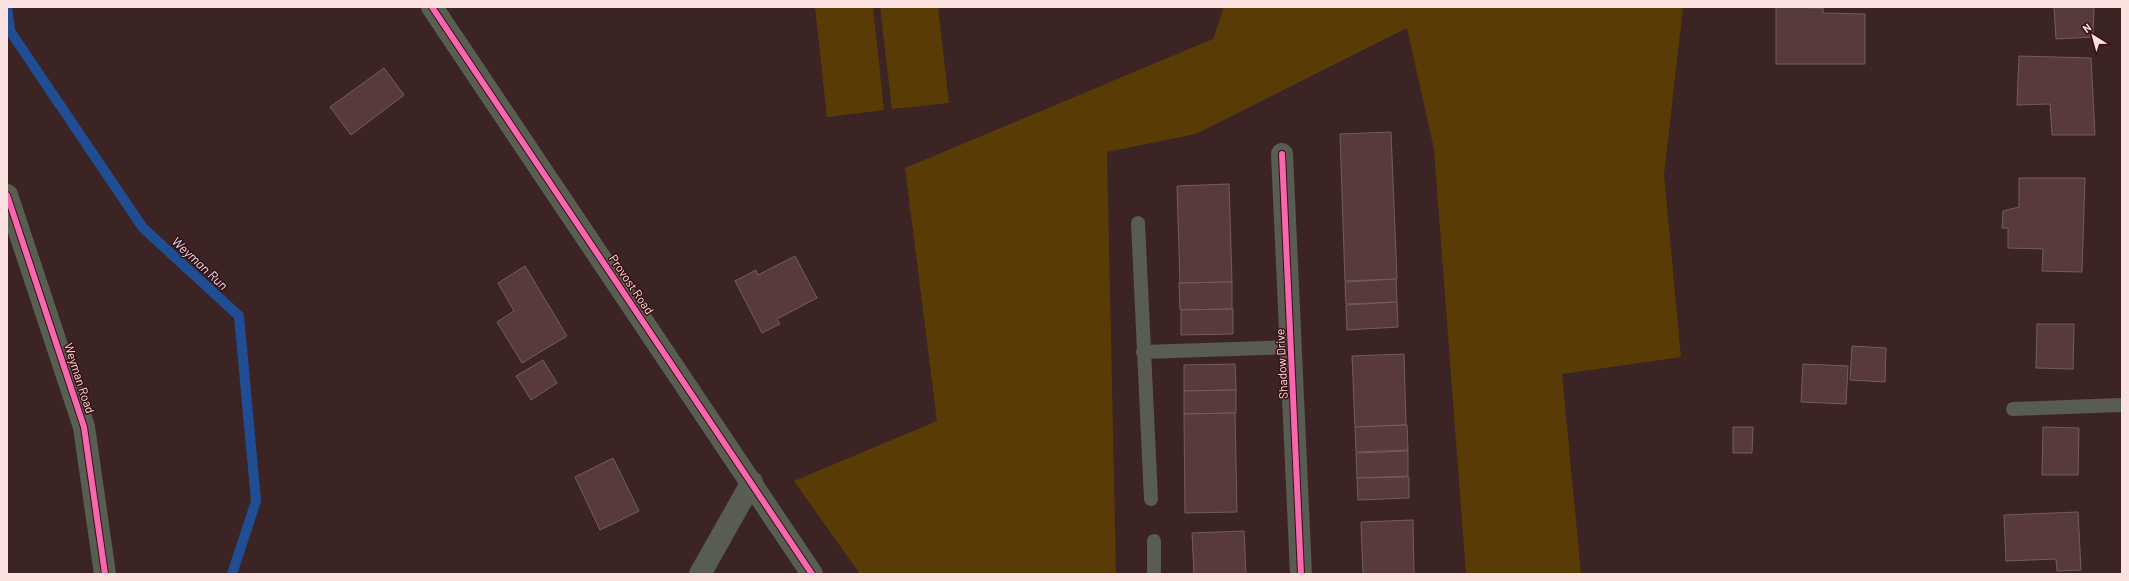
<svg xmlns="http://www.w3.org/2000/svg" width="2129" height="581" font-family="Barlow,sans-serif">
  <rect width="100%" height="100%" fill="#3c2425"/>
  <g fill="#593c05">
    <polygon points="815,7 873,7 884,110 827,117"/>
    <polygon points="880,7 938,7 949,103 892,109"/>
    <polygon points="1224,7 1683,7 1664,175 1681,357 1562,374 1581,574 1466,574 1434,149 1407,28 1196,134 1107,152 1116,574 860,574 794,481 937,421 905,168 1213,39"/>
  </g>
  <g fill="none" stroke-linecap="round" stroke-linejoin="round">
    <polyline stroke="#204e95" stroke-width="10" points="7,7 10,31 143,228 239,316 256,501 232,574"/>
  </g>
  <g fill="#583a3d" stroke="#725d5e">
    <polygon points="1776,7 1823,8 1823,13 1865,14 1865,64 1776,64"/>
    <polygon points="2054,7 2094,7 2093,37 2056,39"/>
    <polygon points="2019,56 2091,58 2095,135 2052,135 2050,104 2017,105"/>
    <polygon points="384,68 404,95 351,135 330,107"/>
    <polygon points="1391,132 1397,279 1345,281 1340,134"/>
    <polygon points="2019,178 2085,178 2082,272 2042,271 2043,249 2008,248 2008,228 2002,228 2003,211 2019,207"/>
    <polygon points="1229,184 1232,282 1180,283 1177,186"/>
    <polygon points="795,256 817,298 777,319 780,324 762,333 735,281 756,270 758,275"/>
    <polygon points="525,266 567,336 522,363 497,322 514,311 498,283"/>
    <polygon points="1396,279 1397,302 1346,304 1345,282"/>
    <polygon points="1232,282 1232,309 1180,310 1179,283"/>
    <polygon points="1397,302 1398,327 1347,330 1346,305"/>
    <polygon points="1233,309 1233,334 1181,335 1181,310"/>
    <polygon points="2037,324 2074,324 2073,369 2036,368"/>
    <polygon points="1852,346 1886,348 1885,382 1850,380"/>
    <polygon points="1404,354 1406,425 1355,427 1352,356"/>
    <polygon points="543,360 557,383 531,400 516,376"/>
    <polygon points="1235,364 1236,390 1184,391 1184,365"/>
    <polygon points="1803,364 1848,366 1846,404 1801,402"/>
    <polygon points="1236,390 1236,413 1184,414 1184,391"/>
    <polygon points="1235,413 1237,512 1185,513 1184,414"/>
    <polygon points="1407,425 1408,450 1356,452 1355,427"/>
    <polygon points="1733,427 1753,427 1752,453 1733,453"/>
    <polygon points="2043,427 2079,428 2078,475 2042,475"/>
    <polygon points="1408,451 1408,476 1357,478 1356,453"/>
    <polygon points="613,458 639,511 600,530 575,477"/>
    <polygon points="1409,477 1409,498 1358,500 1357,478"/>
    <polygon points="2078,512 2081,570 2057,571 2056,559 2006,561 2004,515"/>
    <polygon points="1413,520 1414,574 1363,574 1361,522"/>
    <polygon points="1244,531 1246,574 1194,574 1192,533"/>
  </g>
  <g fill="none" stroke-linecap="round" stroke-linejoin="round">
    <g stroke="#595c52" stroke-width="14">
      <polyline points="1138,223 1151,499"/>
      <polyline points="1143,352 1291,347"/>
      <polyline points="2013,409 2122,405"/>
      <polyline points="1154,541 1154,574"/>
    </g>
    <g stroke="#595c52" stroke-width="22">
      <polyline points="1282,154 1301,574"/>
      <polyline points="700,574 752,482"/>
    </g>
    <g stroke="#585f52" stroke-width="22">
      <polyline points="432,7 812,574"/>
      <polyline points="7,195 84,427 105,574"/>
    </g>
    <g stroke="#3a0e12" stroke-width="8">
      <g id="cycleway">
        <polyline points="432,7 812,574"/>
        <polyline points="1282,154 1301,574"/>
        <polyline points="7,195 84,427 105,574"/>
      </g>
    </g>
    <use href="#cycleway" stroke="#f766af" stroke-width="6"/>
  </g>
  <g text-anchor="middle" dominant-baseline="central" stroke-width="3" stroke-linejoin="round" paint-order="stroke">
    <g font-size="12" fill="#fbe2e1" stroke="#3a0e12">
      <text transform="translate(632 284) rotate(56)">Provost Road</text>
      <text transform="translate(1281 364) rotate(-93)">Shadow Drive</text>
      <text transform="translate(80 378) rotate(72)">Weyman Road</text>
    </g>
    <g font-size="13" font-style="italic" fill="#d2e0f6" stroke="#3a0e12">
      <text transform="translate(200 263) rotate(43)">Weyman Run</text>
    </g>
  </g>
  <rect width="2129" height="581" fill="none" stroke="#fbe2e1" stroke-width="16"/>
  <g transform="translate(2093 36) rotate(323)" stroke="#3a0e12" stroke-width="3" paint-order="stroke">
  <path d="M0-3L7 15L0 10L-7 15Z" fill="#fbe2e1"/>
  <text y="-6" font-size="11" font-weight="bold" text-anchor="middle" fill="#fbe2e1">N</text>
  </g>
</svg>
